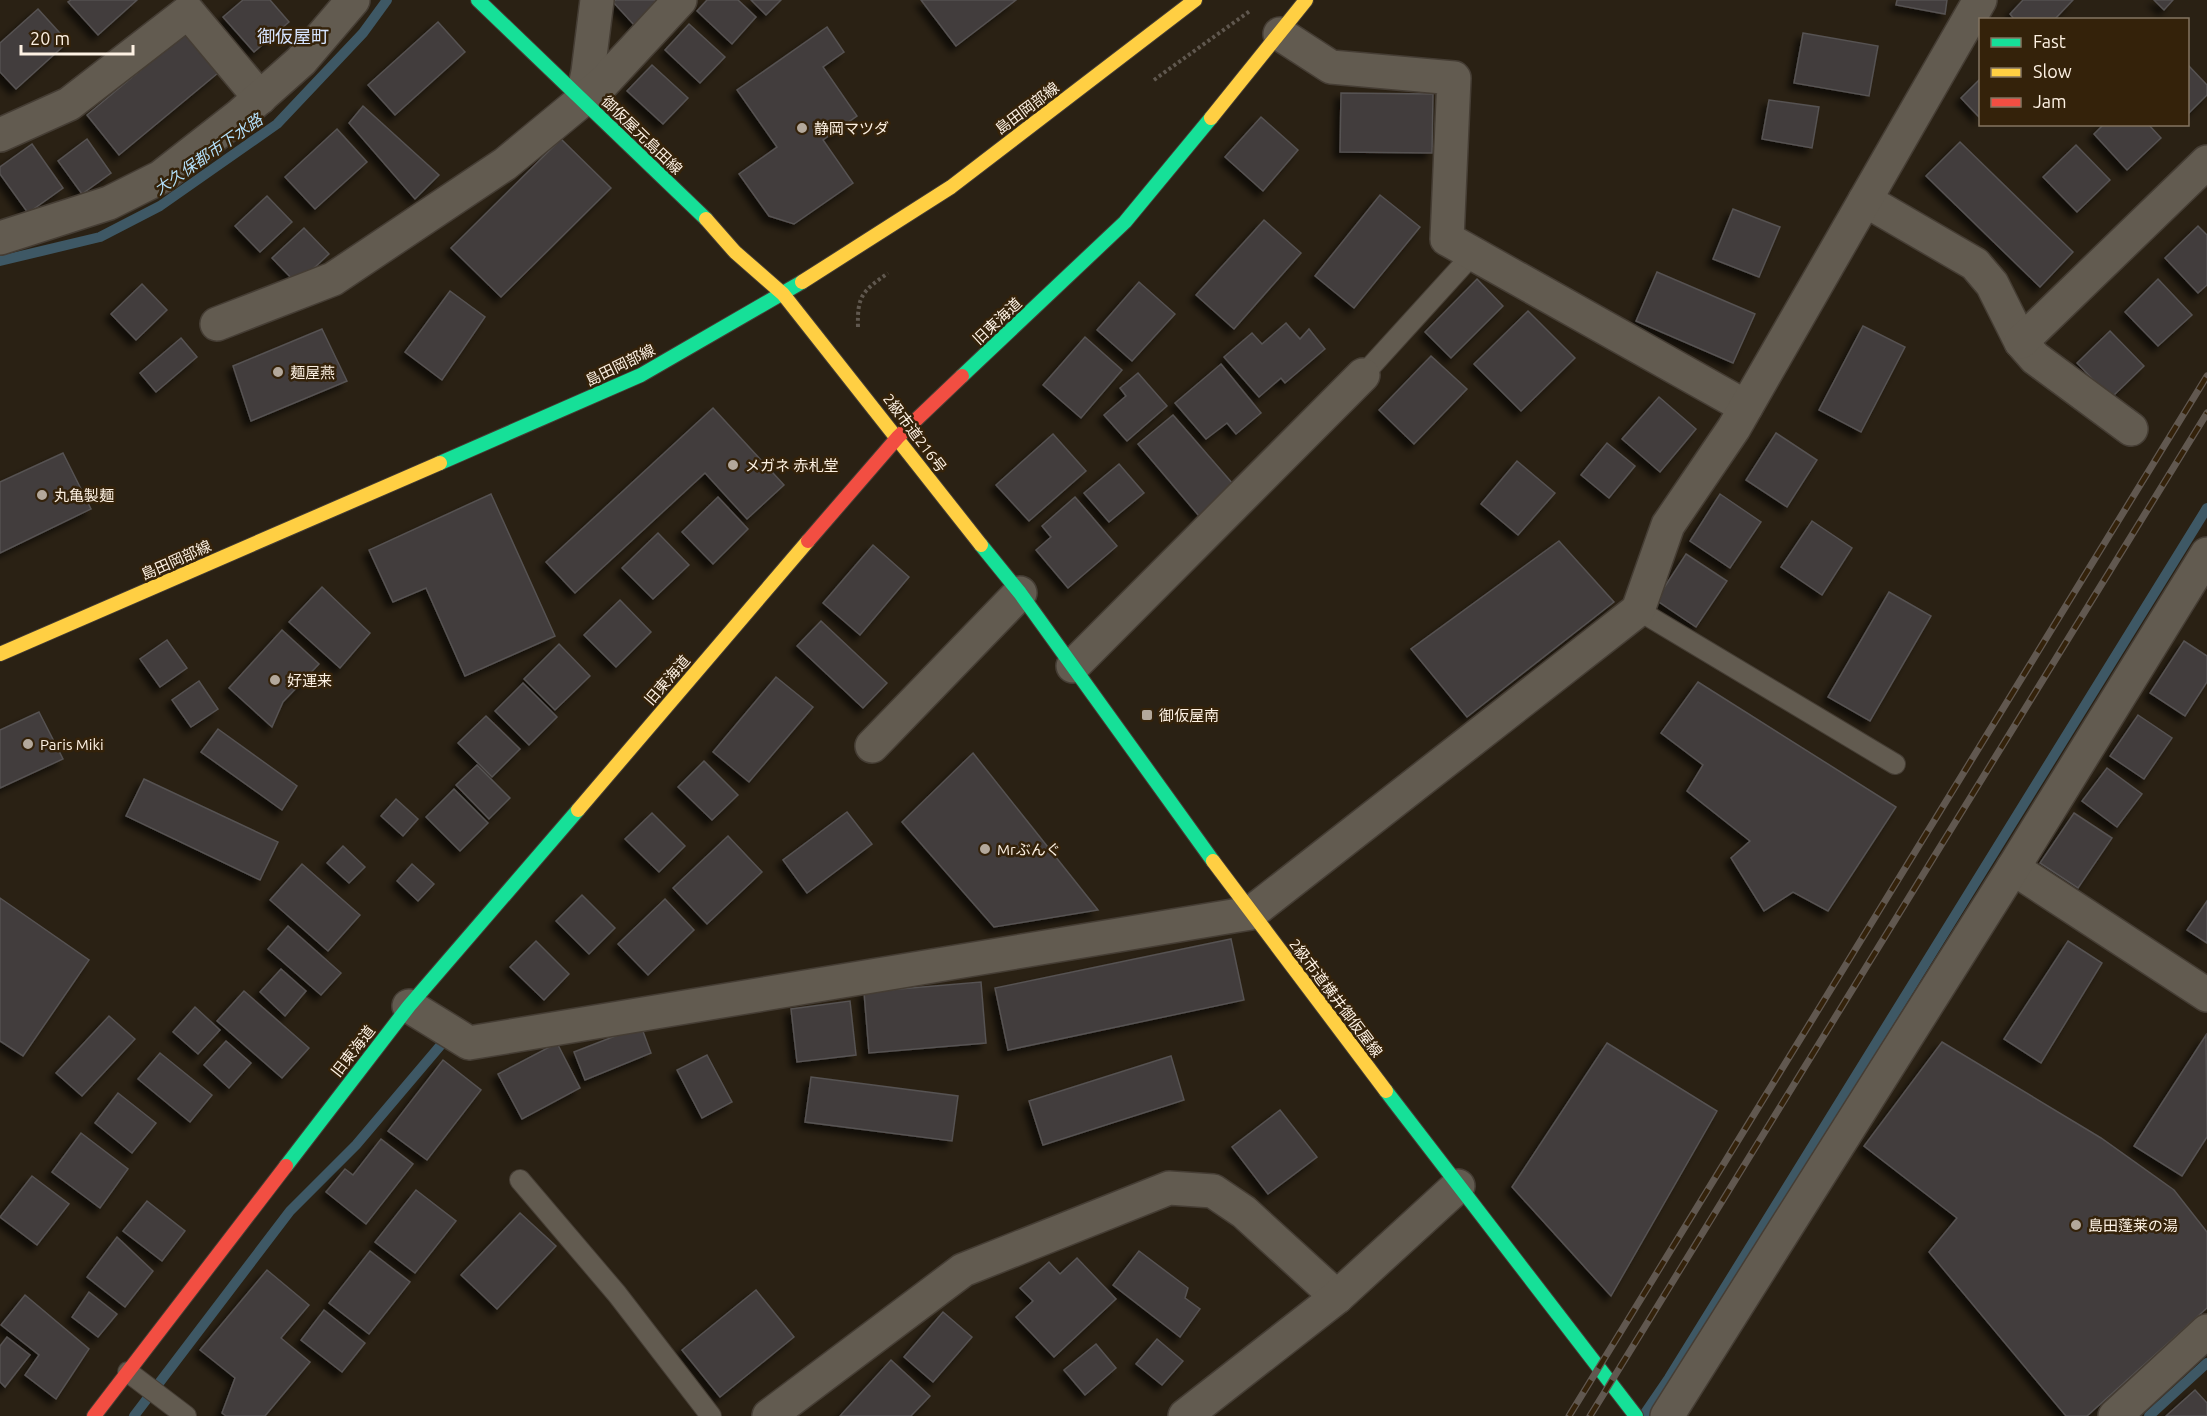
<svg xmlns="http://www.w3.org/2000/svg" width="2207" height="1416" font-family="Ubuntu,'Noto Sans JP',sans-serif">
  <defs>
    <filter id="shadow"><feDropShadow dx="-5.5" dy="5.5" stdDeviation="3" flood-color="#0009"/></filter>
  </defs>
  <rect width="100%" height="100%" fill="#2a2114"/>
  <g fill="none" stroke-linecap="round" stroke-linejoin="round">
    <g stroke="#3e5865" stroke-width="10">
      <polyline points="0,261 100,237 160,206 277,124 363,33 387,0"/>
      <polyline points="134,1416 290,1211 356,1145 440,1046"/>
      <polyline points="1643,1416 1669,1378 2207,508"/>
      <polyline points="2149,1416 2207,1363"/>
    </g>
  </g>
  <g fill="#423d3c" stroke="#565252" stroke-width="1.5" filter="url(#shadow)">
    <polygon points="71,0 137,0 98,35 68,2"/>
    <polygon points="243,0 270,0 289,22 254,52 223,17"/>
    <polygon points="616,0 662,0 635,26 613,2"/>
    <polygon points="707,0 738,0 756,17 732,44 697,11"/>
    <polygon points="751,0 781,0 766,15"/>
    <polygon points="921,0 1016,0 956,46"/>
    <polygon points="1897,0 1947,0 1945,14 1896,5"/>
    <polygon points="2023,0 2073,0 2054,20 2015,20 2010,14"/>
    <polygon points="2154,0 2173,0 2164,10"/>
    <polygon points="38,9 68,42 16,89 0,72 0,43"/>
    <polygon points="438,22 465,52 395,115 368,85"/>
    <polygon points="689,24 725,57 700,83 665,50"/>
    <polygon points="827,27 844,52 823,67 857,116 823,140 853,183 794,224 769,216 739,174 777,147 737,90"/>
    <polygon points="185,33 218,73 119,155 87,115"/>
    <polygon points="1803,33 1878,46 1869,96 1794,83"/>
    <polygon points="652,65 688,98 663,124 627,91"/>
    <polygon points="2188,65 2207,85 2207,95 2188,114"/>
    <polygon points="1980,79 1980,118 1961,98"/>
    <polygon points="1341,93 1433,94 1432,153 1340,152"/>
    <polygon points="1769,100 1819,107 1812,148 1762,139"/>
    <polygon points="363,106 439,175 415,199 349,123"/>
    <polygon points="1261,117 1298,150 1263,191 1225,157"/>
    <polygon points="2104,124 2148,124 2161,138 2127,170 2094,134"/>
    <polygon points="337,129 367,162 315,209 285,177"/>
    <polygon points="87,139 111,173 82,194 58,161"/>
    <polygon points="561,139 611,188 501,297 451,248"/>
    <polygon points="1960,142 2073,252 2040,287 1926,176"/>
    <polygon points="32,144 63,188 28,213 0,174 0,167"/>
    <polygon points="2076,145 2110,180 2077,212 2043,177"/>
    <polygon points="1380,195 1420,227 1354,308 1315,276"/>
    <polygon points="267,196 292,222 260,252 235,226"/>
    <polygon points="1733,209 1780,227 1759,277 1713,259"/>
    <polygon points="1264,220 1301,253 1234,329 1196,295"/>
    <polygon points="2198,226 2207,235 2207,285 2198,293 2165,258"/>
    <polygon points="304,228 329,254 297,284 272,258"/>
    <polygon points="1657,272 1755,314 1733,363 1636,321"/>
    <polygon points="1477,279 1503,306 1451,358 1425,332"/>
    <polygon points="2158,279 2192,315 2158,346 2125,312"/>
    <polygon points="1139,282 1175,314 1132,361 1097,330"/>
    <polygon points="142,284 167,310 136,340 111,314"/>
    <polygon points="450,291 485,317 442,380 405,352"/>
    <polygon points="1528,311 1575,358 1521,411 1474,364"/>
    <polygon points="1286,323 1300,339 1309,329 1325,349 1285,383 1281,378 1259,397 1224,357 1252,333 1262,344"/>
    <polygon points="1863,326 1905,347 1861,432 1819,410"/>
    <polygon points="322,329 347,381 251,421 233,366"/>
    <polygon points="2110,331 2144,366 2111,398 2077,363"/>
    <polygon points="1085,337 1122,370 1081,418 1043,385"/>
    <polygon points="181,338 197,357 156,392 140,373"/>
    <polygon points="1431,356 1467,389 1414,444 1379,410"/>
    <polygon points="1221,364 1261,413 1236,434 1227,423 1206,439 1175,403"/>
    <polygon points="1138,373 1167,406 1127,441 1104,415 1126,396 1120,388"/>
    <polygon points="1659,397 1696,429 1660,472 1622,439"/>
    <polygon points="713,408 784,485 747,519 705,473 575,593 546,562"/>
    <polygon points="1173,415 1233,484 1199,516 1138,444"/>
    <polygon points="1776,433 1817,460 1787,507 1746,480"/>
    <polygon points="1053,434 1086,471 1029,521 996,485"/>
    <polygon points="1607,443 1635,466 1609,498 1581,475"/>
    <polygon points="63,453 91,509 0,553 0,482"/>
    <polygon points="1517,461 1555,493 1518,535 1481,504"/>
    <polygon points="1119,464 1144,493 1109,522 1084,493"/>
    <polygon points="491,494 555,636 465,676 426,588 393,602 369,550"/>
    <polygon points="1720,494 1761,522 1730,568 1690,541"/>
    <polygon points="718,497 748,529 713,564 682,532"/>
    <polygon points="1075,497 1117,546 1068,588 1036,550 1051,537 1042,526"/>
    <polygon points="1812,521 1852,548 1822,595 1781,567"/>
    <polygon points="658,533 689,565 653,599 622,568"/>
    <polygon points="1559,541 1614,602 1467,717 1411,649"/>
    <polygon points="873,545 909,577 860,635 823,603"/>
    <polygon points="1686,554 1727,581 1696,627 1656,600"/>
    <polygon points="322,587 370,633 340,668 289,622"/>
    <polygon points="1889,592 1931,616 1870,721 1828,697"/>
    <polygon points="620,600 651,632 616,667 584,635"/>
    <polygon points="821,621 887,683 863,708 797,646"/>
    <polygon points="282,630 319,664 283,702 272,727 229,688"/>
    <polygon points="167,640 187,668 160,687 140,659"/>
    <polygon points="2184,641 2207,656 2207,682 2185,716 2150,693"/>
    <polygon points="559,644 590,676 555,710 524,679"/>
    <polygon points="776,677 813,707 749,782 713,752"/>
    <polygon points="199,681 218,709 191,727 172,700"/>
    <polygon points="1698,682 1896,807 1828,911 1793,892 1764,911 1731,858 1750,841 1687,791 1703,765 1661,733"/>
    <polygon points="523,683 557,717 529,745 495,711"/>
    <polygon points="39,712 63,759 0,788 0,730"/>
    <polygon points="2138,715 2172,738 2144,779 2110,756"/>
    <polygon points="486,716 520,749 492,777 458,743"/>
    <polygon points="218,729 297,786 282,810 201,752"/>
    <polygon points="973,753 1098,910 994,927 902,822"/>
    <polygon points="704,761 738,795 712,820 678,787"/>
    <polygon points="477,765 510,798 489,819 456,785"/>
    <polygon points="2107,768 2142,794 2117,827 2082,801"/>
    <polygon points="144,779 278,842 260,880 126,816"/>
    <polygon points="454,789 488,823 460,851 426,817"/>
    <polygon points="396,799 418,819 403,836 381,816"/>
    <polygon points="847,812 872,844 807,893 783,860"/>
    <polygon points="652,813 685,846 659,872 625,839"/>
    <polygon points="2074,813 2112,838 2078,888 2040,863"/>
    <polygon points="728,836 762,872 707,924 673,888"/>
    <polygon points="343,846 365,867 349,883 327,863"/>
    <polygon points="302,864 360,915 328,951 270,900"/>
    <polygon points="412,864 434,884 418,901 397,881"/>
    <polygon points="582,895 615,928 589,954 556,921"/>
    <polygon points="0,898 89,960 23,1056 0,1041"/>
    <polygon points="665,899 694,930 648,975 618,944"/>
    <polygon points="2207,901 2207,943 2187,930"/>
    <polygon points="288,926 341,973 321,995 268,949"/>
    <polygon points="1231,939 1244,1000 1008,1050 995,988"/>
    <polygon points="536,941 569,974 544,1000 510,967"/>
    <polygon points="2068,941 2102,963 2041,1063 2004,1039"/>
    <polygon points="281,969 306,991 285,1016 260,992"/>
    <polygon points="981,982 986,1043 869,1053 864,992"/>
    <polygon points="244,991 309,1048 282,1078 217,1021"/>
    <polygon points="850,1001 856,1055 797,1062 791,1009"/>
    <polygon points="195,1007 220,1030 198,1054 173,1032"/>
    <polygon points="109,1016 135,1039 82,1096 56,1073"/>
    <polygon points="641,1026 651,1053 585,1080 574,1052"/>
    <polygon points="2206,1035 2207,1137 2182,1176 2134,1146"/>
    <polygon points="226,1041 251,1063 229,1088 204,1065"/>
    <polygon points="1942,1042 2101,1138 2174,1190 2207,1232 2207,1308 2087,1416 2066,1416 1929,1252 1957,1218 1864,1146"/>
    <polygon points="557,1043 580,1088 522,1119 498,1074"/>
    <polygon points="1607,1043 1717,1111 1611,1296 1512,1187"/>
    <polygon points="160,1053 212,1095 190,1122 138,1079"/>
    <polygon points="707,1055 732,1102 702,1118 677,1070"/>
    <polygon points="1171,1056 1184,1100 1043,1145 1029,1101"/>
    <polygon points="443,1060 481,1090 427,1160 388,1131"/>
    <polygon points="811,1077 958,1096 952,1141 805,1122"/>
    <polygon points="118,1093 156,1123 132,1153 95,1123"/>
    <polygon points="1280,1110 1317,1157 1268,1194 1232,1147"/>
    <polygon points="81,1133 128,1169 100,1208 52,1172"/>
    <polygon points="381,1139 413,1164 366,1224 326,1192 345,1169 353,1175"/>
    <polygon points="32,1176 69,1204 37,1245 0,1217"/>
    <polygon points="416,1190 456,1221 415,1273 375,1242"/>
    <polygon points="147,1201 185,1231 162,1261 123,1231"/>
    <polygon points="520,1213 556,1246 497,1309 461,1275"/>
    <polygon points="117,1237 153,1271 125,1307 87,1277"/>
    <polygon points="370,1251 410,1282 369,1334 329,1303"/>
    <polygon points="1139,1251 1188,1288 1185,1298 1200,1309 1180,1337 1113,1285"/>
    <polygon points="1077,1258 1116,1299 1054,1357 1016,1317 1033,1301 1020,1288 1049,1262 1060,1274"/>
    <polygon points="267,1270 309,1305 281,1338 310,1362 265,1416 226,1416 222,1413 235,1378 200,1350"/>
    <polygon points="756,1290 794,1337 720,1397 682,1350"/>
    <polygon points="89,1292 117,1314 98,1337 72,1317"/>
    <polygon points="25,1295 89,1349 56,1399 25,1375 39,1355 1,1325"/>
    <polygon points="324,1310 365,1343 342,1372 301,1340"/>
    <polygon points="943,1312 972,1337 933,1382 904,1357"/>
    <polygon points="7,1337 30,1355 5,1387 0,1382 0,1346"/>
    <polygon points="1157,1339 1183,1361 1162,1385 1136,1364"/>
    <polygon points="1096,1344 1116,1368 1085,1395 1064,1370"/>
    <polygon points="891,1360 930,1396 911,1416 840,1416"/>
    <polygon points="2195,1390 2207,1403 2207,1416 2166,1416"/>
  </g>
  <g fill="none" stroke-linecap="round" stroke-linejoin="round">
    <g stroke="#453d34" stroke-width="22">
      <g id="lane">
        <polyline points="1363,375 1473,254"/>
        <polyline points="1638,610 1895,764"/>
        <polyline points="520,1180 617,1294 711,1416"/>
        <polyline points="128,1372 186,1416"/>
      </g>
    </g>
    <g stroke="#453d34" stroke-width="36">
      <g id="street">
        <polyline points="1280,34 1331,67 1454,78 1447,239 1746,407"/>
        <polyline points="582,100 588,72 597,0"/>
        <polyline points="0,135 69,104 188,12 260,98"/>
        <polyline points="1865,200 1975,264 1992,284 2021,342 2035,358 2131,429"/>
        <polyline points="0,238 109,203 161,177 239,116 301,61 353,0"/>
        <polyline points="217,324 333,279 505,164 603,83 680,0"/>
        <polyline points="2021,342 2207,162"/>
        <polyline points="1073,666 1363,375"/>
        <polyline points="872,746 1020,593"/>
        <polyline points="2013,868 2207,995"/>
        <polyline points="409,1006 469,1043 1251,913 1638,610 1668,525 1734,428 1980,0"/>
        <polyline points="769,1416 963,1270 1169,1188 1213,1191 1244,1212 1337,1297"/>
        <polyline points="1185,1416 1337,1297 1458,1186"/>
        <polyline points="1667,1416 2013,868 2207,554"/>
        <polyline points="2115,1416 2207,1331"/>
      </g>
    </g>
    <g stroke="#453d34" stroke-width="16">
      <g id="fast">
        <polyline points="478,0 706,219"/>
        <polyline points="962,376 1125,222 1211,118"/>
        <polyline points="440,463 641,375 802,282"/>
        <polyline points="981,545 1020,593 1213,861"/>
        <polyline points="1386,1091 1636,1416"/>
        <polyline points="286,1166 409,1006 578,810"/>
      </g>
    </g>
    <g stroke="#453d34" stroke-width="16">
      <g id="slow">
        <polyline points="1211,118 1306,0"/>
        <polyline points="706,219 735,252 783,294 981,545"/>
        <polyline points="802,282 951,187 1195,0"/>
        <polyline points="0,654 440,463"/>
        <polyline points="578,810 808,541"/>
        <polyline points="1213,861 1386,1091"/>
      </g>
    </g>
    <g stroke="#453d34" stroke-width="16">
      <g id="jam">
        <polyline points="808,541 898,437 962,376"/>
        <polyline points="94,1416 286,1166"/>
      </g>
    </g>
    <g stroke="#60584f" stroke-width="4" stroke-dasharray="3 3" stroke-linecap="butt">
      <polyline points="1154,80 1250,11"/>
      <path d="M858 327C857 295 863 291 888 273"/>
    </g>
    <use href="#lane" stroke="#625b50" stroke-width="20"/>
    <use href="#street" stroke="#625b50" stroke-width="33"/>
    <use href="#fast" stroke="#16e098" stroke-width="14"/>
    <use href="#slow" stroke="#ffcf43" stroke-width="14"/>
    <use href="#jam" stroke="#f24e42" stroke-width="14"/>
    <g stroke="#615850" stroke-width="7">
      <g id="rail">
        <polyline points="1569,1416 2207,376"/>
        <polyline points="1590,1416 2207,413"/>
      </g>
    </g>
    <use href="#rail" stroke="#34220a" stroke-width="4.5" stroke-dasharray="14" stroke-linecap="butt"/>
  </g>
  <g fill="#b3a89b" stroke="#34220a" stroke-width="2">
    <circle cx="802" cy="128" r="6"/>
    <circle cx="278" cy="372" r="6"/>
    <circle cx="733" cy="465" r="6"/>
    <circle cx="42" cy="495" r="6"/>
    <circle cx="275" cy="680" r="6"/>
    <rect x="1141" y="709" width="12" height="12" rx="3"/>
    <circle cx="28" cy="744" r="6"/>
    <circle cx="985" cy="849" r="6"/>
    <circle cx="2076" cy="1225" r="6"/>
  </g>
  <g text-anchor="middle" dominant-baseline="central" stroke-width="5" stroke-linejoin="round" paint-order="stroke">
    <g font-size="15" fill="#fdf1e3" stroke="#34220a">
      <text transform="translate(1027 108) rotate(-37)">島田岡部線</text>
      <text transform="translate(642 135) rotate(44)">御仮屋元島田線</text>
      <text transform="translate(997 321) rotate(-43)">旧東海道</text>
      <text transform="translate(620 365) rotate(-26)">島田岡部線</text>
      <text transform="translate(915 433) rotate(53)">2級市道216号</text>
      <text transform="translate(176 560) rotate(-24)">島田岡部線</text>
      <text transform="translate(667 680) rotate(-49)">旧東海道</text>
      <text transform="translate(1336 998) rotate(53)">2級市道横井御仮屋線</text>
      <text transform="translate(353 1051) rotate(-52)">旧東海道</text>
    </g>
    <g font-size="15" fill="#fdf1e3" stroke="#34220a" text-anchor="start">
      <text x="814" y="128">静岡マツダ</text>
      <text x="290" y="372">麺屋燕</text>
      <text x="745" y="465">メガネ 赤札堂</text>
      <text x="54" y="495">丸亀製麺</text>
      <text x="287" y="680">好運来</text>
      <text x="1159" y="715">御仮屋南</text>
      <text x="40" y="744">Paris Miki</text>
      <text x="997" y="849">Mrぶんぐ</text>
      <text x="2088" y="1225">島田蓬莱の湯</text>
    </g>
    <g font-size="16" font-style="italic" fill="#b2def8" stroke="#34220a">
      <text transform="translate(208 154) rotate(-35)">大久保都市下水路</text>
    </g>
    <g font-size="18" fill="#d6e4ff" stroke="#34220a">
      <text x="293" y="36">御仮屋町</text>
    </g>
  </g>
  <rect x="1979" y="18" width="210" height="108" fill="#34220a" stroke="#847561" stroke-width="1.5"/>
  <rect x="1991" y="38" width="30" height="9" fill="#16e098" stroke="#847561" stroke-width="1.5"/>
  <text x="2033" y="48" font-size="18" fill="#fdf1e3">Fast</text>
  <rect x="1991" y="68" width="30" height="9" fill="#ffcf43" stroke="#847561" stroke-width="1.5"/>
  <text x="2033" y="78" font-size="18" fill="#fdf1e3">Slow</text>
  <rect x="1991" y="98" width="30" height="9" fill="#f24e42" stroke="#847561" stroke-width="1.5"/>
  <text x="2033" y="108" font-size="18" fill="#fdf1e3">Jam</text>
  <path d="M21 45v9h112v-9" fill="none" stroke="#fdf1e3" stroke-width="3"/>
  <text x="30" y="45" font-size="18" fill="#fdf1e3" stroke="#34220a" stroke-width="4.5" paint-order="stroke">20 m</text>
</svg>
